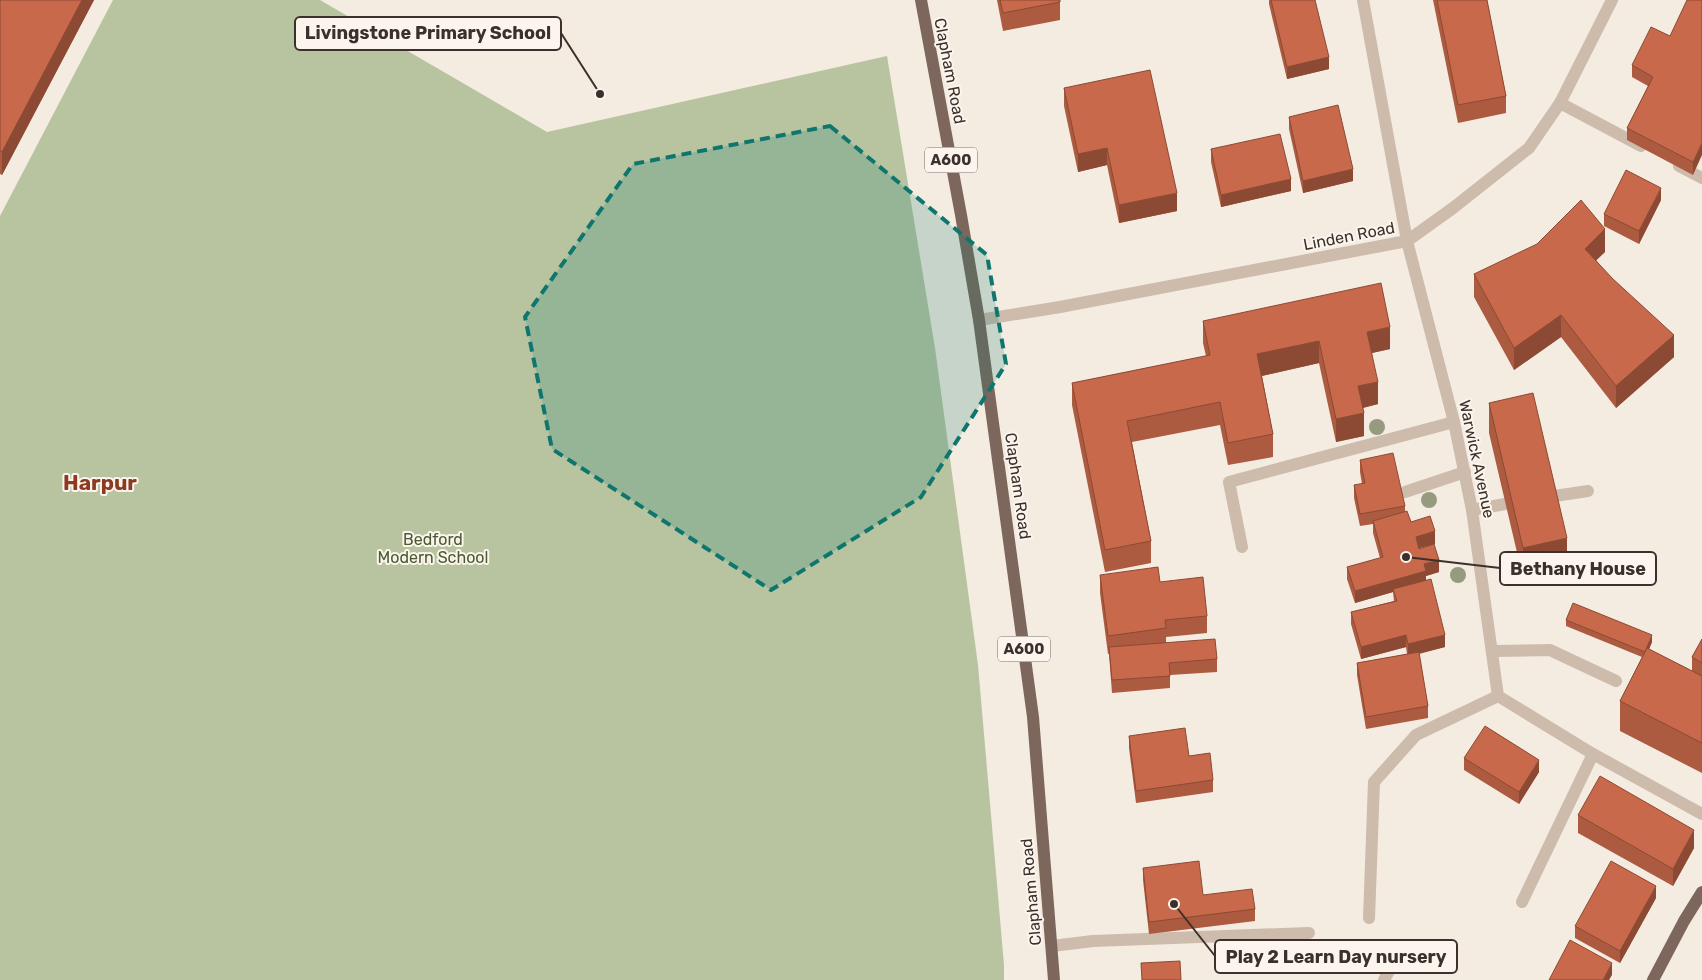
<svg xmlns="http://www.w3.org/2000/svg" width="1702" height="980" font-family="Rubik,sans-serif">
  <rect width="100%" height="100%" fill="#f4ebe1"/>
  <polygon fill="#b8c4a0" points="113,0 320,0 547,132 887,56 935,348 978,665 1004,965 1004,980 0,980 0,216"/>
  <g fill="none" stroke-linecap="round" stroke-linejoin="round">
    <g stroke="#cdbbac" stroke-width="12">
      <polyline points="1560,103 1641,146"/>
      <polyline points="1679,166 1702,178"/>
      <polyline points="1405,492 1465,472"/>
      <polyline points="1541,498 1588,491"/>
      <polyline points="1472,510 1522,501"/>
      <polyline points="1242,547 1229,482 1454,422"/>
      <polyline points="1493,651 1550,650 1616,681"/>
      <polyline points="1522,902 1593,754"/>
      <polyline points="1369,918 1374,782 1416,735 1498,696"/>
      <polyline points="1052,946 1093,941 1309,933"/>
      <polyline points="1384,980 1389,971"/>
    </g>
    <g stroke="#cdbbac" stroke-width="12">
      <polyline points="1363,0 1407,241 1454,422 1472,510 1498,696 1593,754 1702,814"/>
      <polyline points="979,320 1060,307 1407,241 1453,208 1529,148 1560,103 1612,0"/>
    </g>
    <g stroke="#7d675c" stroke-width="12">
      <polyline points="921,0 961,215 979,320 1033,717 1054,980"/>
      <polyline points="1653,980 1684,921 1702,892"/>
    </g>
  </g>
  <g fill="#969b7f">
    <circle cx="1377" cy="427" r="8"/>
    <circle cx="1429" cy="500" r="8"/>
    <circle cx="1458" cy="575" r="8"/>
  </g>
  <g fill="#ac5a40">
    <polygon points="0,0 94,0 2,175 0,174"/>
    <polygon points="997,0 1060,0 1060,20 1003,31"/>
    <polygon points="1269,0 1315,0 1329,69 1287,79 1269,4"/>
    <polygon points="1433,0 1487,0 1506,96 1506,113 1458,123"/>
    <polygon points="1702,0 1693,175 1627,140 1627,128 1648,86 1632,77 1632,65 1670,36"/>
    <polygon points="1064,88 1177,211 1119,223 1107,165 1078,172 1064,106"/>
    <polygon points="1289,117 1353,181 1303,193 1289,129"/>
    <polygon points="1211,149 1291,191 1221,207 1211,162"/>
    <polygon points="1661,200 1639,244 1604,226 1604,214"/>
    <polygon points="1605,252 1596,260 1674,357 1616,408 1561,337 1514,370 1474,297 1474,274"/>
    <polygon points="1203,321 1390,349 1372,353 1378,404 1363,408 1364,436 1336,442 1319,363 1262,376 1273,434 1273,457 1228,465 1220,425 1132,442 1151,541 1151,563 1105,572 1072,405 1072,383 1206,356 1203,343"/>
    <polygon points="1489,403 1567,568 1523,578 1489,433"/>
    <polygon points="1360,460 1405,506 1405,512 1411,522 1435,544 1419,548 1439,572 1426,576 1426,580 1445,647 1419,654 1428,706 1428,718 1366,729 1357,675 1357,663 1407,654 1406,647 1361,659 1351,624 1351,612 1394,601 1393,592 1355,603 1347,579 1347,567 1380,558 1373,533 1373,524 1360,526 1354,498 1354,485 1362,484 1360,472"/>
    <polygon points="1100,575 1160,582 1207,616 1207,633 1166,637 1166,643 1217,659 1217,672 1170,675 1170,688 1112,693 1109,654 1108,654 1100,593"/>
    <polygon points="1566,620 1652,642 1649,649 1692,671 1692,657 1702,639 1702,773 1620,731 1620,701 1642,657 1566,626"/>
    <polygon points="1129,736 1189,756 1213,780 1213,792 1136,803 1129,748"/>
    <polygon points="1464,758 1539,772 1519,804 1464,770"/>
    <polygon points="1578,815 1694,848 1673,886 1578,833"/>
    <polygon points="1143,868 1203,895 1255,909 1255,921 1149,934 1143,880"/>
    <polygon points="1656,898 1620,963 1575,938 1575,926"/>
  </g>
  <g fill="#8c4a34">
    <polygon points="82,0 94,0 2,175 2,152"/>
    <polygon points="1329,57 1329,69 1287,79 1287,67"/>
    <polygon points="1702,143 1702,155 1693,175 1693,162"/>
    <polygon points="1107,148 1107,165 1078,172 1078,154"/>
    <polygon points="1353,169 1353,181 1303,193 1303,181"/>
    <polygon points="1291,179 1291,191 1221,207 1221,195"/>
    <polygon points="1661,188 1661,200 1639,244 1639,231"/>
    <polygon points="1177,193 1177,211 1119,223 1119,205"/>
    <polygon points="1605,229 1605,252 1585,271 1585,249"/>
    <polygon points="1561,315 1561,337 1514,370 1514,348"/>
    <polygon points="1390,327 1390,349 1367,354 1367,332"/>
    <polygon points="1674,335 1674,357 1616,408 1616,386"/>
    <polygon points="1319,341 1319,363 1257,377 1257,354"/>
    <polygon points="1378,382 1378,404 1358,409 1358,386"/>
    <polygon points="1364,413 1364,436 1336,442 1336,419"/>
    <polygon points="1435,531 1435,544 1416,549 1416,537"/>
    <polygon points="1567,538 1567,568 1523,578 1523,548"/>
    <polygon points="1439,560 1439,572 1426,576 1426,583 1393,589 1393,592 1355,603 1355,591 1424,564"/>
    <polygon points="1406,635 1406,647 1361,659 1361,647"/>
    <polygon points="1445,635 1445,647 1408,656 1408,644"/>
    <polygon points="1652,635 1652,642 1645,659 1645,652"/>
    <polygon points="1539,760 1539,772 1519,804 1519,792"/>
    <polygon points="1694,830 1694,848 1673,886 1673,869"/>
    <polygon points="1656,886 1656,898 1620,963 1620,951"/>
    <polygon points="1612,963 1612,975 1609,980 1603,980"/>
  </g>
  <g fill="#c8694b" stroke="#8c4a34">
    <polygon points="0,0 82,0 2,152 0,151"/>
    <polygon points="1000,0 1060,0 1060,2 1003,13"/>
    <polygon points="1271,0 1315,0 1329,57 1287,67"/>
    <polygon points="1437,0 1487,0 1506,96 1458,105"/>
    <polygon points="1687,0 1702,0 1702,143 1693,162 1627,128 1653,77 1632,65 1651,27 1670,36"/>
    <polygon points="1150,70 1177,193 1119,205 1107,148 1078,154 1064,88"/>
    <polygon points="1338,105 1353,169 1303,181 1289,117"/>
    <polygon points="1280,134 1291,179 1221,195 1211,149"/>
    <polygon points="1626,170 1661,188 1639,231 1604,214"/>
    <polygon points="1581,200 1605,229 1585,249 1613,279 1674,335 1616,386 1561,315 1514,348 1474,274 1537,244"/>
    <polygon points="1381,283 1390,327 1367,332 1378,382 1358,386 1364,413 1336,419 1319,341 1257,354 1273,434 1228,443 1220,402 1127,421 1151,541 1105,550 1072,383 1210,355 1203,321"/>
    <polygon points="1533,393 1567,538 1523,548 1489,403"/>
    <polygon points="1393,453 1405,506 1360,514 1354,485 1365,483 1360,460"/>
    <polygon points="1407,511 1411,522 1430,516 1435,531 1416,537 1419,549 1434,544 1439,560 1424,564 1426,571 1355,591 1347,567 1383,557 1373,521"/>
    <polygon points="1158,567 1160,582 1203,577 1207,616 1165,620 1166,628 1108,636 1100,575"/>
    <polygon points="1431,579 1445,635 1408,644 1406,635 1361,647 1351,612 1397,601 1393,589"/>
    <polygon points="1573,603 1652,635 1645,652 1566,620"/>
    <polygon points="1215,639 1217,659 1169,663 1170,676 1112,680 1109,647"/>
    <polygon points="1702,639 1702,663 1692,657"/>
    <polygon points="1647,648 1702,676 1702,743 1620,701"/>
    <polygon points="1419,652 1428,706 1366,717 1357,663"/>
    <polygon points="1485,726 1539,760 1519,792 1464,758"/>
    <polygon points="1185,728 1189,756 1210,753 1213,780 1136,791 1129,736"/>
    <polygon points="1600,776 1694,830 1673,869 1578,815"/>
    <polygon points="1199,861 1203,895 1252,889 1255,909 1149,922 1143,868"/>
    <polygon points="1611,861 1656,886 1620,951 1575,926"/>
    <polygon points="1570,940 1612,963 1603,980 1549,980"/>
    <polygon points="1180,961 1181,980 1142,980 1141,963"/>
  </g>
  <path fill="#0f766e" fill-opacity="0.2" stroke="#0f766e" stroke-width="4" stroke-dasharray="10 6" stroke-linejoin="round" d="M830 126 987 255 1006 364 921 497 771 590 552 449 525 317 633 164Z"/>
  <g text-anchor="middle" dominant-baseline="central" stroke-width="4" stroke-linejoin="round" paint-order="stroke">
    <g fill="#fbf5ee" stroke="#756b66" stroke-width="1">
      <rect x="925" y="147.5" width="52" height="25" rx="4"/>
      <rect x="998" y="636.5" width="52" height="25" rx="4"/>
    </g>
    <g font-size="15" font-weight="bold" fill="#3b302b">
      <text x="951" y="160">A600</text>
      <text x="1024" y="649">A600</text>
    </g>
    <g font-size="16" fill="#3b302b" stroke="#fbf5ee">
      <text transform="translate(950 71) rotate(79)">Clapham Road</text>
      <text transform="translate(1349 236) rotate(-11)">Linden Road</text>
      <text transform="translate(1477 459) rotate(78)">Warwick Avenue</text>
      <text transform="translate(1018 486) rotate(82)">Clapham Road</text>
      <text transform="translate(1031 892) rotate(-95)">Clapham Road</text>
    </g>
    <g font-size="16" fill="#4a5a2e" stroke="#fbf5ee">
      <text x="433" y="539">Bedford<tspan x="433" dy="18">Modern School</tspan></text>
    </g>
    <g font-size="21" font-weight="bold" fill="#8c3b22" stroke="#fbf5ee">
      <text x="100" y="482">Harpur</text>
    </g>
  </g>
  <path fill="none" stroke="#3b302b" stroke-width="2" d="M600 94L561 33M1406 557L1500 568M1174 904L1215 956"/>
  <g fill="#3b302b" stroke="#fbf5ee" stroke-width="2">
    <circle cx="600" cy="94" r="5"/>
    <circle cx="1406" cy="557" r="5"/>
    <circle cx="1174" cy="904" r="5"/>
  </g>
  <g fill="#fbf5ee" stroke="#3b302b" stroke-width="2">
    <rect x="295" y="17" width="266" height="33" rx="5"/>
    <rect x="1500" y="552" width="156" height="33" rx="5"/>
    <rect x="1215" y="940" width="242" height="33" rx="5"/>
  </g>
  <g font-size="18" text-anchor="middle" font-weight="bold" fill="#3b302b">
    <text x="428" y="39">Livingstone Primary School</text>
    <text x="1578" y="575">Bethany House</text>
    <text x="1336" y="963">Play 2 Learn Day nursery</text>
  </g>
</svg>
